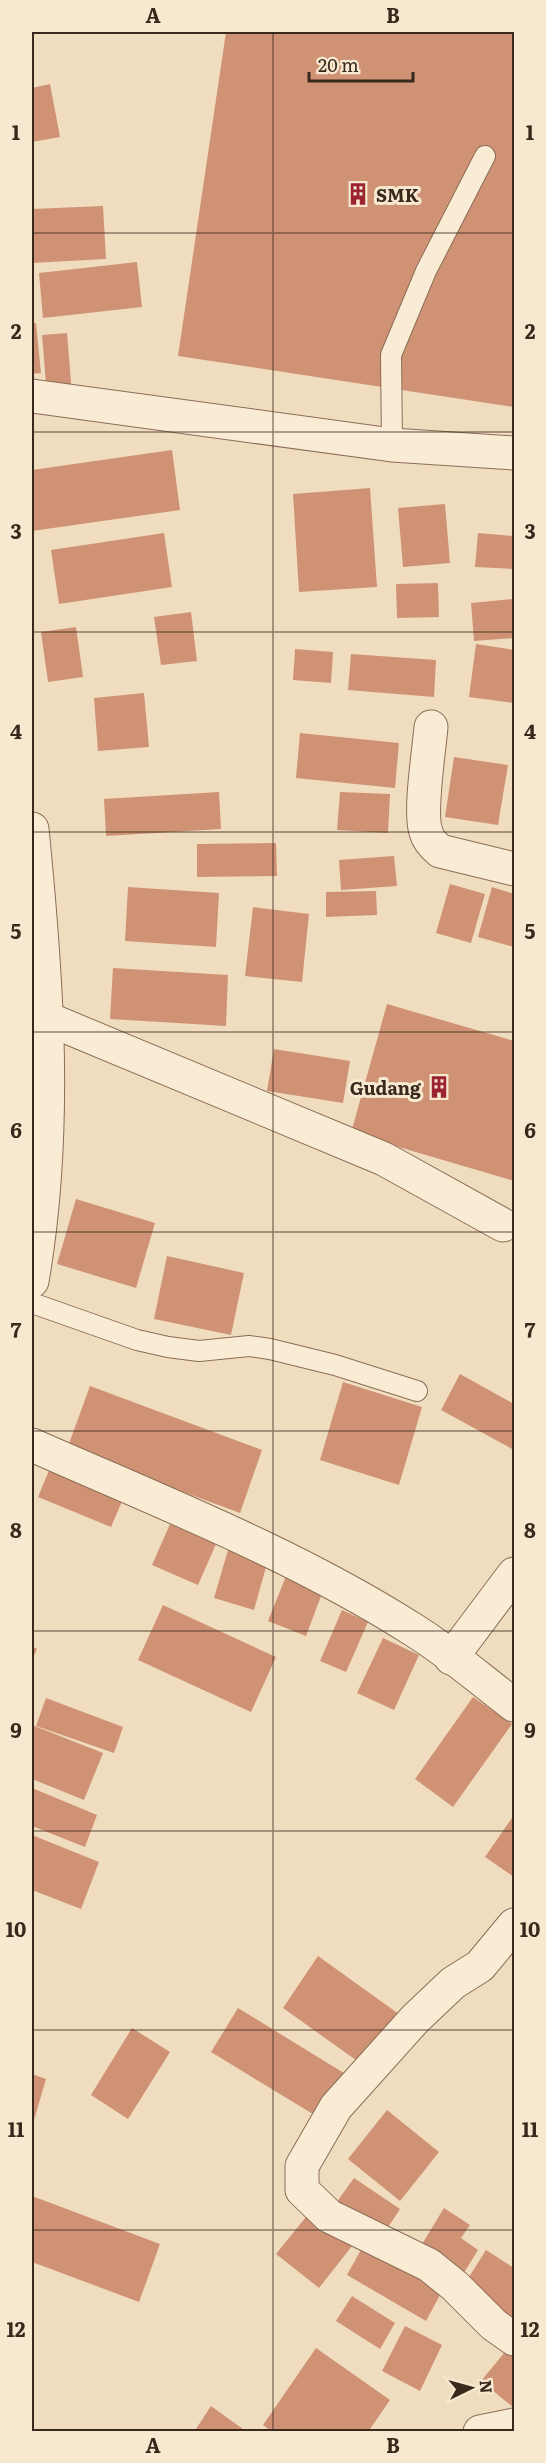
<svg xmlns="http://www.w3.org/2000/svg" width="546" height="2463" font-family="Literata,serif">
  <rect width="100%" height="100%" fill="#f0ddc0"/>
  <g fill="#d09274">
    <polygon points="226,32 514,32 514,407 178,356"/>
    <polygon points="50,84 60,137 32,142 32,88"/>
    <polygon points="103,206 106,259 32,263 32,209"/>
    <polygon points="137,262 142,307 43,318 39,273"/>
    <polygon points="32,323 36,323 41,373 32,374"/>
    <polygon points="67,333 72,394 47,396 42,335"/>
    <polygon points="172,450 180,510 32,531 32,470"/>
    <polygon points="370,488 377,587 299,592 293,494"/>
    <polygon points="445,504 450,563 403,567 398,508"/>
    <polygon points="164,533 172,587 59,604 51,550"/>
    <polygon points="478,533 514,536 514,569 475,567"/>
    <polygon points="438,583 439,617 397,618 396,584"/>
    <polygon points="514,599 514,638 474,641 471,603"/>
    <polygon points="191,612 197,661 161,665 154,617"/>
    <polygon points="76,627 83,677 48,682 41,632"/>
    <polygon points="476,644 514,650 514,703 469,697"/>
    <polygon points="295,649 333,652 331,683 293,680"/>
    <polygon points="351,654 436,660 434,697 348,690"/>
    <polygon points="144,693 149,747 98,751 94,698"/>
    <polygon points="300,733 399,743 395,788 296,778"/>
    <polygon points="454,757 508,765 498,825 445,817"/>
    <polygon points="219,792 221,829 106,836 104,799"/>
    <polygon points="340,792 390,794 388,833 337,830"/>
    <polygon points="276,843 277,876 197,877 197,844"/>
    <polygon points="394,856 397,886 341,890 339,860"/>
    <polygon points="450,884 485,894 471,943 436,933"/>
    <polygon points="128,887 219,893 216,947 125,941"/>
    <polygon points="492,887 514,894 514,947 478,937"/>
    <polygon points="376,891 377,915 326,917 326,892"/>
    <polygon points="253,907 309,914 302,982 245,976"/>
    <polygon points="113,968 228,975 226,1026 110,1019"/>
    <polygon points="387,1004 514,1041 514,1181 351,1133"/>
    <polygon points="274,1049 350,1061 343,1103 267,1091"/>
    <polygon points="76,1199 155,1223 136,1288 57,1264"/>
    <polygon points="167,1256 244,1273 231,1335 154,1319"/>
    <polygon points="460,1374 514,1404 514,1450 441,1410"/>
    <polygon points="343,1382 422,1407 399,1485 320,1460"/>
    <polygon points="90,1386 262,1450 240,1513 67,1449"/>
    <polygon points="50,1468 123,1499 111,1527 38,1497"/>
    <polygon points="170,1524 216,1544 198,1585 152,1565"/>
    <polygon points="228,1550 268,1560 254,1610 214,1598"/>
    <polygon points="286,1576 323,1591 306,1636 268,1621"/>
    <polygon points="163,1605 276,1657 251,1712 138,1660"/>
    <polygon points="342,1610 368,1622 346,1672 320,1661"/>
    <polygon points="383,1638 419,1655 394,1710 357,1693"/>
    <polygon points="32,1646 37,1649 32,1660"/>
    <polygon points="473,1697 512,1724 453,1807 415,1779"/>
    <polygon points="46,1698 123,1727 114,1753 36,1726"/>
    <polygon points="32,1725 103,1753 84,1800 32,1779"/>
    <polygon points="32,1788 97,1815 85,1847 32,1826"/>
    <polygon points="514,1815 514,1877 485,1857"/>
    <polygon points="32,1835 99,1862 81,1909 32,1890"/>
    <polygon points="318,1956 403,2017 367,2068 283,2008"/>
    <polygon points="238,2008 352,2078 326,2122 211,2052"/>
    <polygon points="132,2028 170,2052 128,2119 91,2095"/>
    <polygon points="32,2074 46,2079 34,2120 32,2119"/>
    <polygon points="387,2110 439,2152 400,2201 348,2159"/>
    <polygon points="354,2178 400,2209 381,2238 334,2206"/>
    <polygon points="32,2196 160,2244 139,2302 32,2262"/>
    <polygon points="314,2207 356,2241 319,2288 276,2254"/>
    <polygon points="444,2208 470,2225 461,2238 478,2250 462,2276 419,2249"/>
    <polygon points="368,2237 447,2282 426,2321 347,2275"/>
    <polygon points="486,2250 514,2268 514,2321 462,2288"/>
    <polygon points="352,2296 395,2323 380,2349 336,2321"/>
    <polygon points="405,2326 442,2345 420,2391 382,2371"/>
    <polygon points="513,2342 514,2344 514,2408 481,2381"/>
    <polygon points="316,2348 390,2400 368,2432 272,2432 263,2425"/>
    <polygon points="211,2406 247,2432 194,2432"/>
  </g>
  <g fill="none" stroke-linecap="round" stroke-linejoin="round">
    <g stroke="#8a6e57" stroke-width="22">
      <g id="service">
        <polyline points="392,445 391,355 426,271 485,156"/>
        <polyline points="32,1303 137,1340 168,1347 199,1351 249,1346 270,1349 335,1365 417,1391"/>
      </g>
    </g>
    <g stroke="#8a6e57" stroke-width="35">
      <g id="minor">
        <polyline points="32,396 392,445 514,453"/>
        <path d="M431 727C429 751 419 813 426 832 428 840 434 846 440 851L514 869"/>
        <path d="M32 829C47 979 58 1131 32 1281"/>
        <polyline points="48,1019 384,1159 503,1225"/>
        <path d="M32 1445C159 1501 294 1554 412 1629 448 1651 481 1680 514 1705"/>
        <polyline points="451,1658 514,1574"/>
        <polyline points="514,1925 480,1966 453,1983 415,2019 336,2107 302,2166 302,2190 329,2216 429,2265 455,2286 494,2325 514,2339"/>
        <polyline points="480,2432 514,2425"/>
      </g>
    </g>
    <use href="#service" stroke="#faebd4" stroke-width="20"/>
    <use href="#minor" stroke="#faebd4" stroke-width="33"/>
  </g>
  <path fill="none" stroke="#39281c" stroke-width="1.5" stroke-opacity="0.55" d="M273 32V2432M32 233H514M32 432H514M32 632H514M32 832H514M32 1032H514M32 1232H514M32 1431H514M32 1631H514M32 1831H514M32 2030H514M32 2230H514"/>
  <defs>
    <g id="building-bare" transform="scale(1.8)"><path d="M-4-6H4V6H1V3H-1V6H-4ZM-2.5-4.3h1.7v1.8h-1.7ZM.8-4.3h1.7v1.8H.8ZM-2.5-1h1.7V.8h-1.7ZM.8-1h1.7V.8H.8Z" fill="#9c2430" stroke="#f7e8d0" stroke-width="2.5" paint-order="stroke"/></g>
  </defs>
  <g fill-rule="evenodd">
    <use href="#building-bare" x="358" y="194"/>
    <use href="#building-bare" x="439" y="1087"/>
  </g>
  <g text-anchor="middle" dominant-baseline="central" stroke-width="6" stroke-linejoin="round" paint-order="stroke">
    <g font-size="18" font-weight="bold" fill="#39281c" stroke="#f7e8d0" text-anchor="start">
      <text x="376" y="194">SMK</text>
      <text x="421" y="1087" text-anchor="end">Gudang</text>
    </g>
  </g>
  <rect width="546" height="2463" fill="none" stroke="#f7e8d0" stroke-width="66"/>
  <g transform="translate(471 2388) rotate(85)" stroke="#f7e8d0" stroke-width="4.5" paint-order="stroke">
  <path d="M0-4.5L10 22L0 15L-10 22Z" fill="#39281c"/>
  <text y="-9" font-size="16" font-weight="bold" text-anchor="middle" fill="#39281c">N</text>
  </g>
  <path d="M309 72v9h104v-9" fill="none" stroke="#39281c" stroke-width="3"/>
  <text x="318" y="72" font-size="18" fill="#39281c" stroke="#f7e8d0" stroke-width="4.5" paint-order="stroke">20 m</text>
  <rect x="33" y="33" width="480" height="2397" fill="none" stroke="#39281c" stroke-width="2"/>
  <g font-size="20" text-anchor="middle" font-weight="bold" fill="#39281c">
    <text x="153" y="23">A</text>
    <text x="393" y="23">B</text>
    <text x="16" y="140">1</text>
    <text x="530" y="140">1</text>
    <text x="16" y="339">2</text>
    <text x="530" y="339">2</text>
    <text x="16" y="539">3</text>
    <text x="530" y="539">3</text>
    <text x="16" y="739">4</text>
    <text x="530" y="739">4</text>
    <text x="16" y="939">5</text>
    <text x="530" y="939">5</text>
    <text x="16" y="1138">6</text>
    <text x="530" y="1138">6</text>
    <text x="16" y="1338">7</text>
    <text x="530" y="1338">7</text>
    <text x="16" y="1538">8</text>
    <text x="530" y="1538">8</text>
    <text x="16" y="1738">9</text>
    <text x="530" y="1738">9</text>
    <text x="16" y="1937">10</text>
    <text x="530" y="1937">10</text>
    <text x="16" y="2137">11</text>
    <text x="530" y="2137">11</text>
    <text x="16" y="2337">12</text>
    <text x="530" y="2337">12</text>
    <text x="153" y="2453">A</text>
    <text x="393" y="2453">B</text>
  </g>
</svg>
